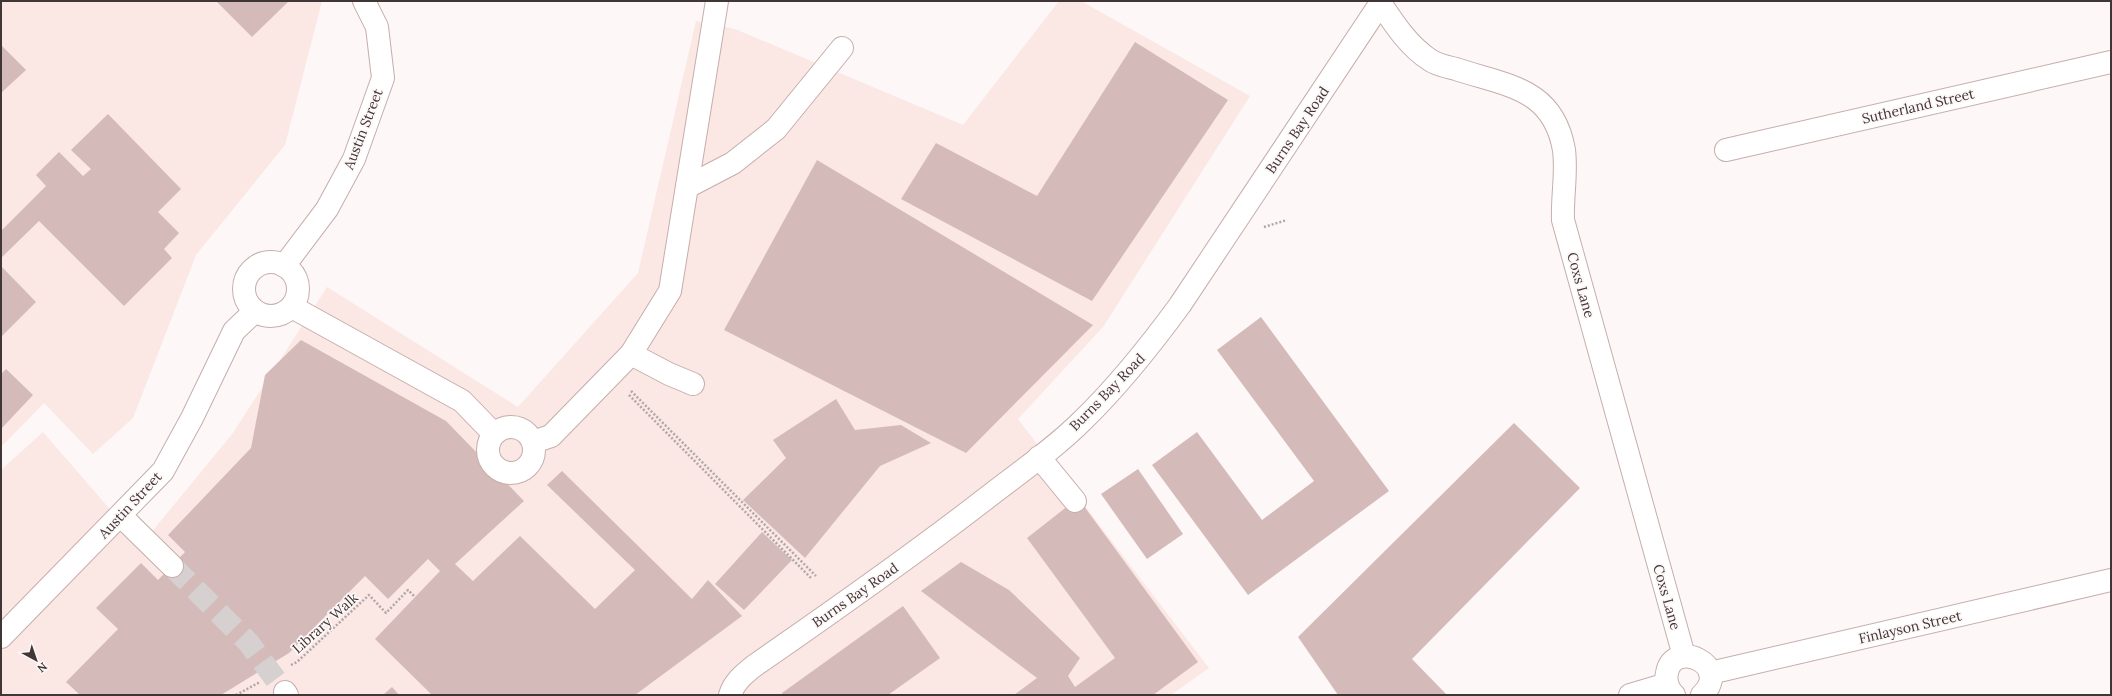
<svg xmlns="http://www.w3.org/2000/svg" width="2112" height="696" font-family="Lora,serif">
  <rect width="100%" height="100%" fill="#fdf7f7"/>
  <g fill="#fbe7e4">
    <polygon points="1,1 322,1 285,145 196,255 133,418 93,454 44,403 1,447"/>
    <polygon points="1059,1 1081,1 1250,96 1103,327 1018,419 1209,668 1171,695 1,695 1,470 43,432 141,545 233,433 327,287 518,407 638,273 696,21 735,29 963,125"/>
  </g>
  <g fill="#d4bbb9">
    <polygon points="216,1 289,1 252,37"/>
    <polygon points="1135,42 1228,100 1092,301 901,199 936,143 1037,196"/>
    <polygon points="1,45 26,70 1,93"/>
    <polygon points="108,114 181,189 158,212 179,233 164,249 172,258 124,306 39,221 1,258 1,231 46,186 36,175 59,152 83,176 91,169 71,150"/>
    <polygon points="817,160 1093,325 966,453 724,330"/>
    <polygon points="1,266 36,302 1,337"/>
    <polygon points="1261,317 1389,491 1248,595 1152,465 1197,432 1262,520 1314,481 1217,350"/>
    <polygon points="301,340 446,421 524,501 455,564 473,581 520,536 595,609 635,570 547,485 562,471 692,599 708,580 742,616 635,695 432,695 375,639 440,571 428,559 388,599 365,576 289,653 221,695 80,695 66,682 118,629 96,608 141,563 158,580 185,552 168,535 251,448 265,375"/>
    <polygon points="6,369 33,395 1,429 1,374"/>
    <polygon points="836,399 855,430 901,425 931,443 880,466 805,558 743,500 786,458 773,440"/>
    <polygon points="1514,423 1580,488 1412,659 1447,695 1338,695 1298,637"/>
    <polygon points="1138,469 1183,534 1147,559 1101,494"/>
    <polygon points="1078,498 1198,662 1153,695 1014,695 1037,678 921,591 961,562 1009,590 1080,658 1068,676 1075,687 1115,658 1027,538"/>
    <polygon points="762,532 792,560 744,610 715,584"/>
    <polygon points="903,606 940,658 888,695 783,695 782,693"/>
    <polygon points="392,687 399,695 383,695"/>
  </g>
  <g fill="none" stroke-linecap="round" stroke-linejoin="round">
    <polyline stroke="#d7d0d0" stroke-width="22" stroke-dasharray="22 11" stroke-linecap="butt" points="172,566 248,642 285,692"/>
    <g stroke="#c6aeab" stroke-width="24">
      <g id="minor">
        <path d="M1379 1C1393 22 1408 46 1430 60 1437 65 1448 67 1456 69 1506 86 1553 87 1564 150 1567 173 1562 197 1563 220L1684 656"/>
        <polyline points="1726,150 2111,62"/>
        <polyline points="687,187 733,163 776,129 842,48"/>
        <circle cx="271" cy="289" r="27"/>
        <polyline points="284,266 327,209 354,159 383,78 377,27 364,1"/>
        <polyline points="292,307 462,401 494,434"/>
        <polyline points="631,354 669,374 693,384"/>
        <circle cx="511" cy="450" r="23"/>
        <polyline points="533,442 551,436 631,354 670,291 717,1"/>
        <polyline points="1039,457 1075,501"/>
        <polyline points="121,516 172,566"/>
        <polyline points="1,637 163,471 192,418 234,331 255,311"/>
        <polyline points="1710,673 2111,580"/>
        <polyline points="285,692 287,695"/>
        <path d="M730 695C734 682 744 674 754 666 832 612 909 558 984 500 1017 474 1053 450 1083 420 1119 385 1150 346 1180 305L1382 1"/>
        <polyline points="1630,695 1667,684"/>
        <path d="M1674 695C1668 689 1665 682 1667 673 1673 638 1733 665 1702 695"/>
      </g>
    </g>
    <g stroke="#afa7a7" stroke-width="2.5" stroke-dasharray="2 2" stroke-linecap="butt">
      <polyline points="1264,227 1287,220"/>
      <polyline points="631,391 816,576"/>
      <polyline points="629,395 812,579"/>
      <polyline points="291,665 297,662 369,595 386,613 408,590 415,597"/>
      <polyline points="236,695 260,682"/>
    </g>
    <use href="#minor" stroke="#fff" stroke-width="22"/>
  </g>
  <g text-anchor="middle" dominant-baseline="central" stroke-width="3.5" stroke-linejoin="round" paint-order="stroke">
    <g font-size="14" fill="#403635" stroke="#fdf7f7">
      <text transform="translate(1918 106) rotate(-13)">Sutherland Street</text>
      <text transform="translate(363 129) rotate(-69)">Austin Street</text>
      <text transform="translate(1297 130) rotate(-56)">Burns Bay Road</text>
      <text transform="translate(1581 285) rotate(74)">Coxs Lane</text>
      <text transform="translate(1107 392) rotate(-46)">Burns Bay Road</text>
      <text transform="translate(130 505) rotate(-47)">Austin Street</text>
      <text transform="translate(855 595) rotate(-35)">Burns Bay Road</text>
      <text transform="translate(1667 597) rotate(74)">Coxs Lane</text>
      <text transform="translate(325 623) rotate(-42)">Library Walk</text>
      <text transform="translate(1910 627) rotate(-13)">Finlayson Street</text>
    </g>
  </g>
  <rect width="2112" height="696" fill="none" stroke="#403635" stroke-width="4"/>
  <g transform="translate(36 660) rotate(140)" stroke="#fdf7f7" stroke-width="3" paint-order="stroke">
  <path d="M0-3L7 15L0 10L-7 15Z" fill="#403635"/>
  <text y="-6" font-size="11" font-weight="bold" text-anchor="middle" fill="#403635">N</text>
  </g>
</svg>
